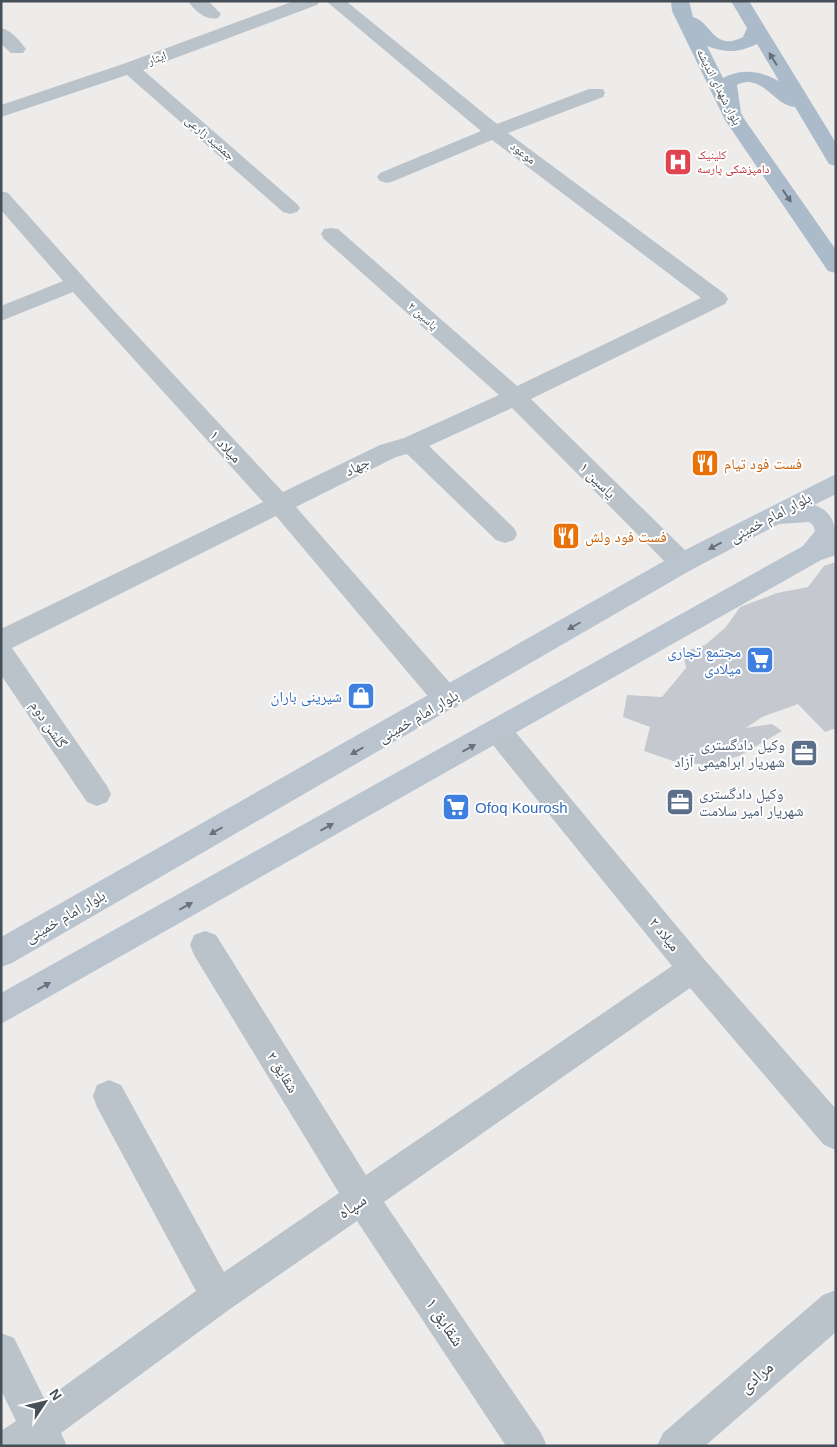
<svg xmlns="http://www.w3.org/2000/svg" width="837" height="1447" font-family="Arial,'Noto Naskh Arabic',sans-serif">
  <rect width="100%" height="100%" fill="#eeebeb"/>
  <polygon fill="#c5c8ce" points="836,562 836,728 825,732 798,704 762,717 746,728 772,724 782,731 739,756 705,765 673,761 644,751 650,727 623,717 627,695 662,697 686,668 683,652 705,645 726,627 740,607 777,593 808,587 824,566"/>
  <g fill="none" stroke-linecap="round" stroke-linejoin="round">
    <g fill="#bac3ca" fill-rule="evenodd">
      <path d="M188 1H208L221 14 218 18C206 21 195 11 188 1Z"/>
      <polygon points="294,1 320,1 317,5 143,70 297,204 300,208 297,212 290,214 283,212 127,75 1,117 1,105 123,64"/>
      <polygon points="326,1 346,1 497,124 589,89 603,89 605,93 603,97 508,133 725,294 728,299 725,304 531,399 691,556 695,563 691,570 682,572 673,570 512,408 429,446 514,528 517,534 514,540 505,543 496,540 407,454 396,457 296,507 457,691 461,699 457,707 447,710 437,707 276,516 12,648 107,786 111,794 107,802 97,806 87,802 1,675 1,629 263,502 73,292 1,321 1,306 63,281 1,210 1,191 8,193 105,301 283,492 380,445 404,438 499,395 324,239 321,234 324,229 331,228 338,229 517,386 701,298 492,140 394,181 387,183 380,181 377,177 380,173 481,131"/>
      <path d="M1 28C11 30 20 41 26 49L23 53H11L1 44Z"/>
      <polygon points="498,720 508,723 704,959 836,1109 836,1150 824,1145 690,988 384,1202 541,1433 547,1446 506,1446 357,1221 230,1309 61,1433 67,1446 1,1446 1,1431 16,1421 1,1390 1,1333 14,1338 45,1400 196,1291 97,1107 93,1096 97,1085 109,1080 121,1085 224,1272 339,1193 194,955 190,945 194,935 205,931 216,935 366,1175 672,966 488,739 484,731 488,723"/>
      <polygon points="836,1290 836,1332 705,1446 657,1446 663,1433 823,1295"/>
    </g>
    <path fill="#bac4cf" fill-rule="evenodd" d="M836 474V494L814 505C837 513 836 530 836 555L821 560 1 1024V993L803 546 815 531 813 525 809 522 779 524 691 570 12 963 1 967V937L673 556Z"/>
    <path fill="#acbbca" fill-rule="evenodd" d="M671 1H689L693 17C712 22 713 52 743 37L747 28 731 1H749L836 143V166L829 164 795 107C774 106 762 72 737 85L741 113 745 120 836 250V273L828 271 725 120 672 11ZM757 44 779 81C761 71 742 68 723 78L707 46C727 53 738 53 757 44Z"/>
  </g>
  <defs><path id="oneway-solid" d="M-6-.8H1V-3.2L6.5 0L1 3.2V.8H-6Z" transform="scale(1.25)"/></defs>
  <g fill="#646f7a">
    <use href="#oneway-solid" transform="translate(773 59) rotate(-122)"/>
    <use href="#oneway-solid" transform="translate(787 196) rotate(55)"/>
  </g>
  <g fill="#68727c">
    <use href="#oneway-solid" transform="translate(715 546) rotate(152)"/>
    <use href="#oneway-solid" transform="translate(574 626) rotate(150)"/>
    <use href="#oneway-solid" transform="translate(469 748) rotate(-29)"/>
    <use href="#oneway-solid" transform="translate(357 751) rotate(150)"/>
    <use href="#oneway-solid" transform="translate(327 827) rotate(-29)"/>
    <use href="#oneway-solid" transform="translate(216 831) rotate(150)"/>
    <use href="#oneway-solid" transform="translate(186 906) rotate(-29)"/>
    <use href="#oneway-solid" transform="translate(44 986) rotate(-29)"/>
  </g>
  <defs>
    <g id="hospital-square" transform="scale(1.4375)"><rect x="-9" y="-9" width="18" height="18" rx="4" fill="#e0444e" stroke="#fff"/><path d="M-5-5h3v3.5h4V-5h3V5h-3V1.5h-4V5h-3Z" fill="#fff"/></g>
    <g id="restaurant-square" transform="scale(1.4375)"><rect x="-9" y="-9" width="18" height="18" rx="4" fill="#e8710a" stroke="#fff"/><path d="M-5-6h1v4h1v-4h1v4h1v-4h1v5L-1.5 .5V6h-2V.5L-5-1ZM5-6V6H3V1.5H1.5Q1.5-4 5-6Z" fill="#fff"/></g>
    <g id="supermarket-square" transform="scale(1.4375)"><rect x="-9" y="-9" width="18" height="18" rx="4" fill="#3f7fe0" stroke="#fff"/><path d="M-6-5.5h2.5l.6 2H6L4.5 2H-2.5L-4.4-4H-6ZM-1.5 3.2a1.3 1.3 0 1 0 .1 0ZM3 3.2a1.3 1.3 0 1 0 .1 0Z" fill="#fff"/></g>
    <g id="shop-square" transform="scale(1.4375)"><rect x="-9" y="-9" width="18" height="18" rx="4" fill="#3f7fe0" stroke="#fff"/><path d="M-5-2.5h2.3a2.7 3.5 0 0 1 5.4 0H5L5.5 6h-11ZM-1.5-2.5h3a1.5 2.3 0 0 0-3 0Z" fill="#fff"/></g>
    <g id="office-square" transform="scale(1.4375)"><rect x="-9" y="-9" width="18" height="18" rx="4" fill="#5c6f8a" stroke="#fff"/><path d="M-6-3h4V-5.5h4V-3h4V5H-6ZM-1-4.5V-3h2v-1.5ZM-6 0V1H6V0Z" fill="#fff"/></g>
  </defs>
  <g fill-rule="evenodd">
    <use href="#hospital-square" x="678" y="162"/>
    <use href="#restaurant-square" x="705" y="463"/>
    <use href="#restaurant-square" x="566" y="536"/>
    <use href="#supermarket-square" x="760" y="660"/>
    <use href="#shop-square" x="361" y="696"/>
    <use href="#office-square" x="804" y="753"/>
    <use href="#office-square" x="680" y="802"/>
    <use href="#supermarket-square" x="456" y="807"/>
  </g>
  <g text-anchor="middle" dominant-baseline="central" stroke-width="4" stroke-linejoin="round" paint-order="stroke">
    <g font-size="12" fill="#454f58" stroke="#fff">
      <text transform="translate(157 58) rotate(-20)">ایثار</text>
      <text transform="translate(719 87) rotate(63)">بلوار شهدای اندیشه</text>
      <text transform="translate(210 138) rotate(41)">جمشید زارعی</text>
      <text transform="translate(523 153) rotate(37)">موعود</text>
      <text transform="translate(423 316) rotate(42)">یاسین ۲</text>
    </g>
    <g font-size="12" fill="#be3a42" stroke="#fff" text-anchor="start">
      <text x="697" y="155">کلینیک<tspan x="697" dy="14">دامپزشکی پارسه</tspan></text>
    </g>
    <g font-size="15" fill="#454f58" stroke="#fff">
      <text transform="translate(226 446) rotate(47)">میلاد ۱</text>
      <text transform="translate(357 466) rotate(-26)">جهاد</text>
      <text transform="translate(598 480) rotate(45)">یاسین ۱</text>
      <text transform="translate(770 517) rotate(-28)">بلوار امام خمینی</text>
      <text transform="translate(418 716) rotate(-30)">بلوار امام خمینی</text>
      <text transform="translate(49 724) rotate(56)">گلشن دوم</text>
      <text transform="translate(65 916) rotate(-30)">بلوار امام خمینی</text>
      <text transform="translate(665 934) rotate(51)">میلاد ۲</text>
      <text transform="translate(283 1072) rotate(58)">شقایق ۲</text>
    </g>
    <g font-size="15" fill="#c56008" stroke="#fff" text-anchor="start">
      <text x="724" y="463">فست فود تیام</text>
      <text x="585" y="536">فست فود ولش</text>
    </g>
    <g font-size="15" fill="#366cbe" stroke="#fff" text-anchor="end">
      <text x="741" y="651">مجتمع تجاری<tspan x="741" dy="17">میلادی</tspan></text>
      <text x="342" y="696">شیرینی باران</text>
      <text x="475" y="807" text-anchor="start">Ofoq Kourosh</text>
    </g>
    <g font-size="15" fill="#4e5e75" stroke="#fff" text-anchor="end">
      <text x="785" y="744">وکیل دادگستری<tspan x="785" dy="17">شهریار ابراهیمی آزاد</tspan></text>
      <text x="699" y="793" text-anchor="start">وکیل دادگستری<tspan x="699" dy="17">شهریار امیر سلامت</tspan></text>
    </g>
    <g font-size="18" fill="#454f58" stroke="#fff">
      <text transform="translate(352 1206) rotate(-34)">سپاه</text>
      <text transform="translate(445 1322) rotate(56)">شقایق ۱</text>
      <text transform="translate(756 1377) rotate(-41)">مرادی</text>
    </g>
  </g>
  <rect width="837" height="1447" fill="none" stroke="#454f58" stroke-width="5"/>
  <g transform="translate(45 1402) rotate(55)" stroke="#ffffff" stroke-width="4" paint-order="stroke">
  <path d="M0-4L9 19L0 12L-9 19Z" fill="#454f58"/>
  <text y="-8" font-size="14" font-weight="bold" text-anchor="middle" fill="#454f58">N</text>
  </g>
</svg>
